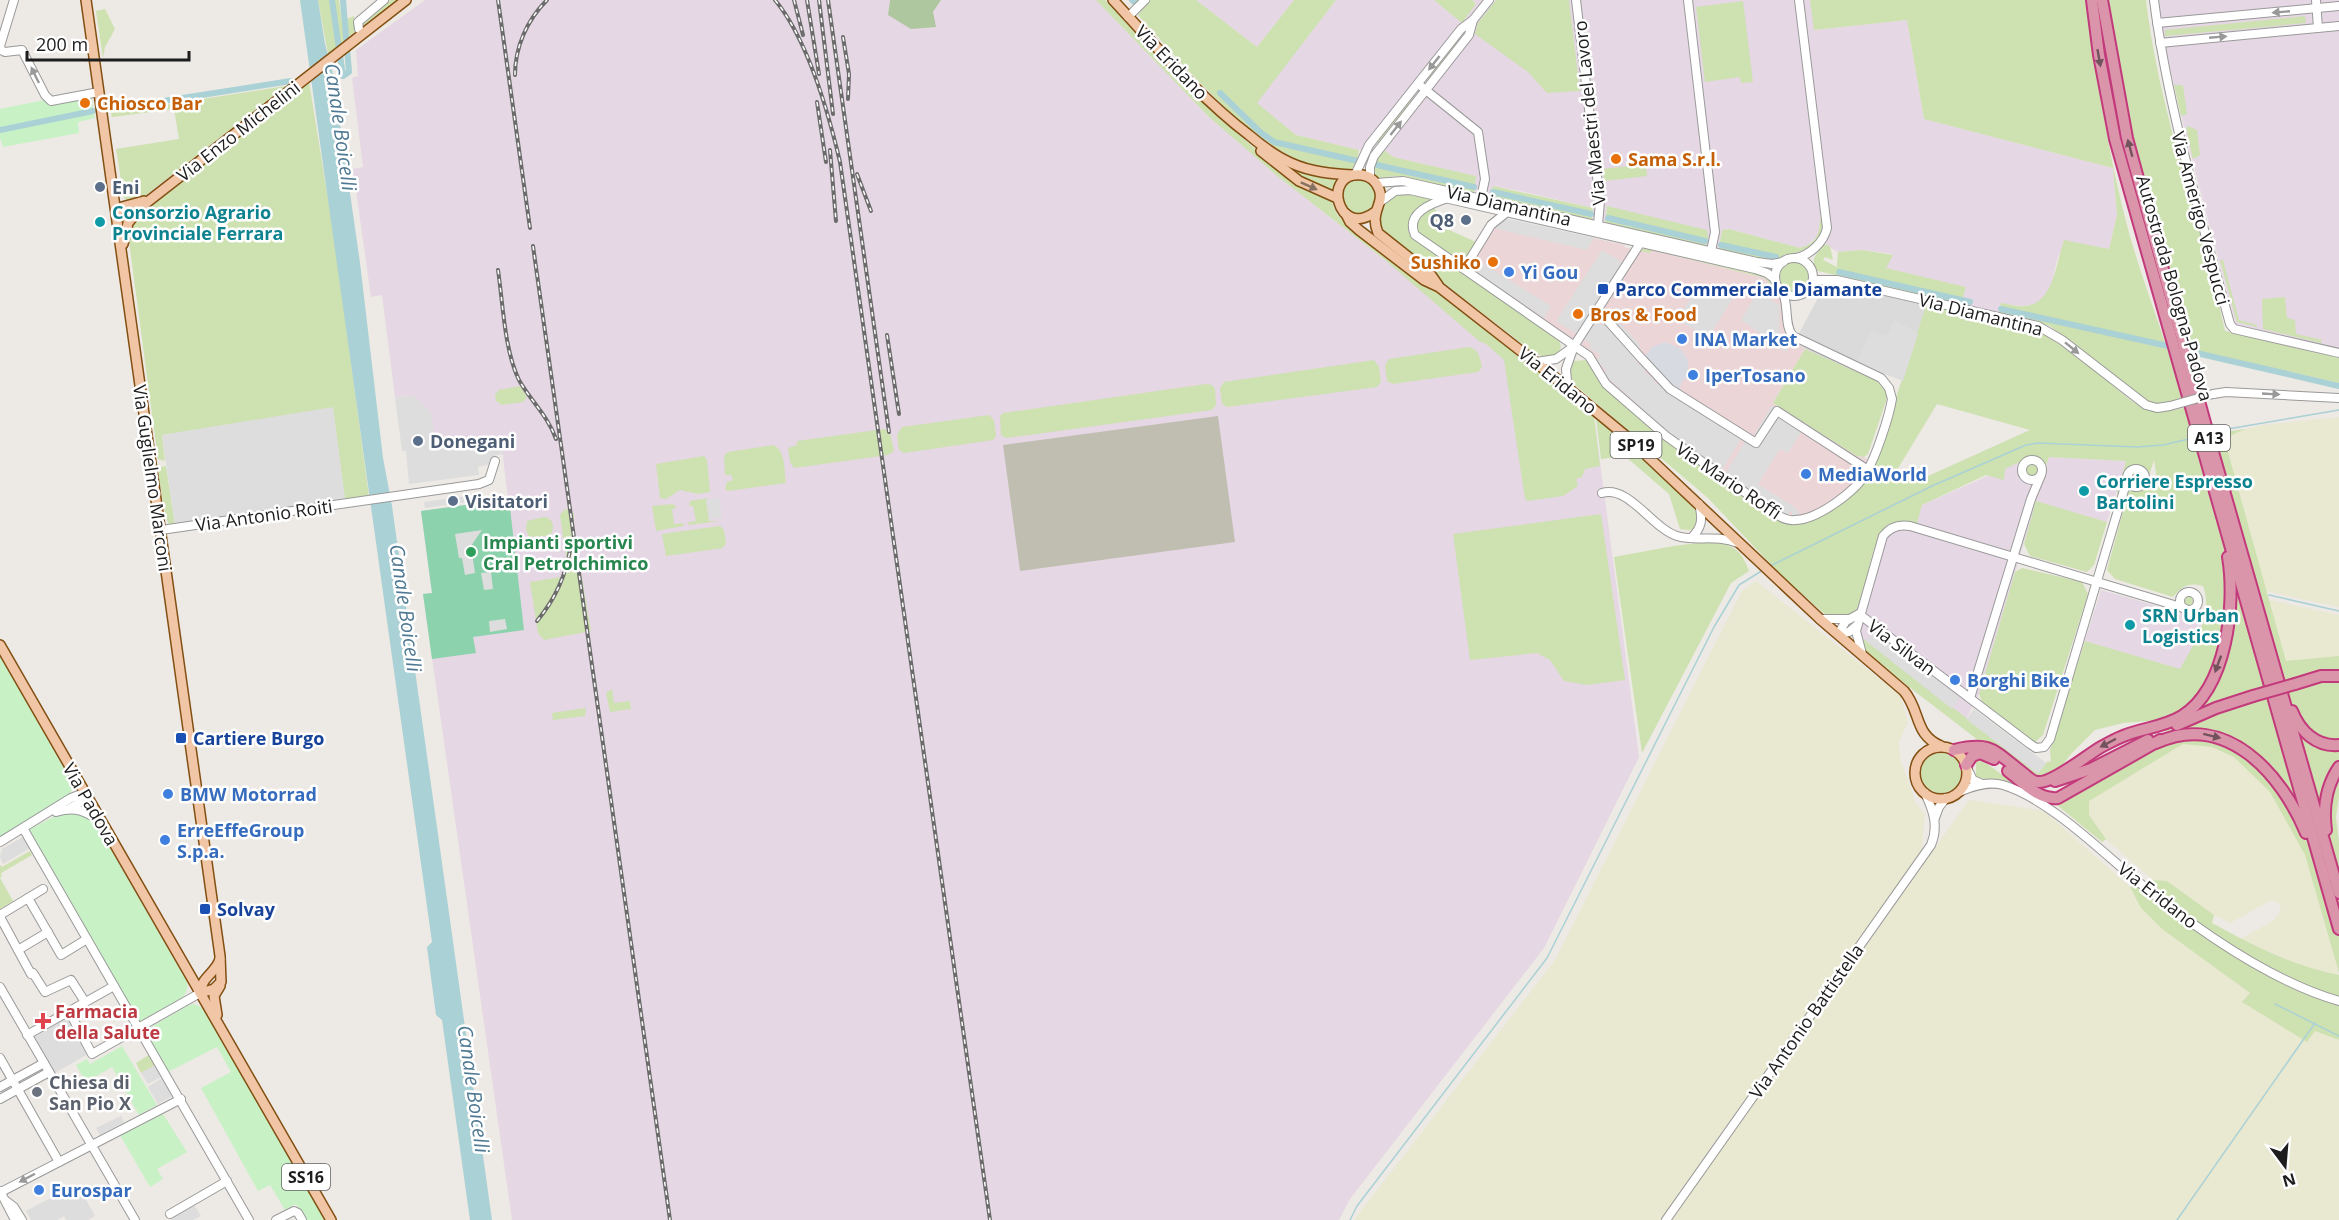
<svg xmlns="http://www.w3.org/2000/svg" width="2339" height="1220" font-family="'Open Sans',sans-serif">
  <rect width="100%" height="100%" fill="#ede9e4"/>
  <polygon fill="#dbdada" points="1835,282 1927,303 1918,334 1895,321 1887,336 1856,363 1854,371 1805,349 1795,341 1826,283"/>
  <polygon fill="#ecd5d7" points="1506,219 1625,245 1624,247 1650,253 1651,250 1765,278 1780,297 1783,307 1784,327 1789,336 1805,349 1773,403 1857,456 1864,457 1874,465 1872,471 1840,503 1795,523 1676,448 1590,363 1555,335 1545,331 1468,275 1493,228"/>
  <g fill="#e5d7e4">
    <polygon points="425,0 890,0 888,15 933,12 941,0 1096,0 1209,117 1276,175 1595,424 1639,757 1544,948 1350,1199 1339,1220 512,1220 423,594 432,593 421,511 508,499 501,440 496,435 471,438 471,442 436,447 414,396 395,397 382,295 371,297 353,169 363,167 352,78 358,76 356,50"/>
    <polygon points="1196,0 1294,0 1257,47"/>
    <polygon points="1336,0 1434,0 1462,23 1476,3 1472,0 1810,0 1815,30 1907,20 1924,119 2113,168 2117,215 2109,249 2065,241 2057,260 2051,287 2044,297 2037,304 2024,306 2001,304 1999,313 1961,304 1965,287 1885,268 1892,254 1862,250 1838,252 1817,240 1823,226 1821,216 1818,236 1805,247 1800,248 1729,229 1722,230 1719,249 1705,246 1708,237 1607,206 1605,224 1592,221 1593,208 1525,192 1494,186 1490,198 1474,194 1475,176 1393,157 1384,150 1359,150 1296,135 1256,103"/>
    <polygon points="2158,0 2339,0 2339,349 2236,325 2187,140 2162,33"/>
    <polygon points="2049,457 2126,461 2107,522 2036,502 1979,694 1966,719 1857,634 1853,613 1857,609 1877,542 1880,534 1890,525 1903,521 1916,523 1922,505 2026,459 2038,459 2046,467"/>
    <polygon points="2101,590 2203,619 2196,642 2181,670 2085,641"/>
  </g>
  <polygon fill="#c0beb1" points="1218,416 1235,542 1020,571 1003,445"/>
  <g fill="#e9e8d1">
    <polygon points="2339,417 2339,607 2266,591 2226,445 2227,439 2231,434 2246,429 2264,425"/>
    <polygon points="1756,581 1900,695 1908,722 1899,741 1900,758 1916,804 1925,814 1921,852 1660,1220 1354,1220 1555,960 1742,591"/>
    <polygon points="2269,600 2339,615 2339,656 2286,662"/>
    <polygon points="2183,744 2212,747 2234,757 2270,792 2305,855 2339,975 2308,969 2241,939 2274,920 2281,911 2279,904 2272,900 2230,923 2214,915 2167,881 2153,880 2106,839 2089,815 2088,801"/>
    <polygon points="1969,800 2044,811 2130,887 2141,908 2162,929 2250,993 2242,1002 2307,1041 2315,1031 2339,1040 2339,1220 1671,1220"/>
  </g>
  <g fill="#cee1b0" fill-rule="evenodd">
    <polygon points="318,0 339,0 342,21 354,16 356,31 328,54"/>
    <polygon points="390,0 398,0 361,28 361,24"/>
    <path d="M1096 0H1105L1201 101 1295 184C1305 191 1325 191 1332 202 1334 206 1335 211 1338 216L1552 381 1594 416 1600 466 1585 469 1582 477 1576 479 1578 486 1563 496 1528 501 1525 499 1504 360 1486 344 1479 341 1385 260 1276 175 1209 117Z"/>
    <path d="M1150 0H1196L1257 47 1294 0H1336L1257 103 1296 135 1359 150 1356 166C1348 173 1339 170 1330 169 1261 162 1184 64 1138 15Z"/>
    <polygon points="1434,0 1472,0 1476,4 1462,23"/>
    <polygon points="1496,0 1569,0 1580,91 1547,93 1528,72 1475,34 1478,23"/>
    <path d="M1810 0H2085C2098 78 2108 157 2129 233 2145 289 2167 343 2183 399 2162 405 2156 406 2137 396L2050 326 1999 313 2001 303C2008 304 2017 307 2025 306 2054 304 2056 262 2064 240L2109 249 2117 215 2113 168 1924 119 1907 20 1814 30Z"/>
    <path d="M2107 0H2146C2159 113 2201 220 2225 331L2339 358V383L2192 350 2137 157 2120 80Z"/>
    <polygon points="1743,1 1753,82 1741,83 1740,77 1705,82 1696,7"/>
    <polygon points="105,9 115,29 105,47 103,58 96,11"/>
    <polygon points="2305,16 2306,23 2165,36 2165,30"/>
    <polygon points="1457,36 1463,41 1431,81 1425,77"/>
    <path d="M309 82 333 229 369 496 345 500 333 408 162 435 165 461 158 459 129 241C129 226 134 220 144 210Z"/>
    <polygon points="2174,85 2183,85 2187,114 2181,116"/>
    <polygon points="286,86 142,198 128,201 124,198 116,149 179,139 174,109 112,117 111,113"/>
    <polygon points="1410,96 1416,101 1381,146 1375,141"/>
    <polygon points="2188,126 2197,130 2200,155 2193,159 2186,128"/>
    <path d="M1384 150 1393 157 1476 176 1474 194 1397 176 1377 178C1372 168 1377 157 1384 150Z"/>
    <polygon points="1646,164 1647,176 1604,181 1603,169"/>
    <polygon points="1288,165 1347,176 1336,185 1334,191 1314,186 1286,168"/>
    <polygon points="1364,177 1378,190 1375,209 1358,217 1342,207 1341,188 1351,179"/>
    <polygon points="1493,186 1593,208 1592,221 1490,198"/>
    <path d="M1408 193 1433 199 1413 220 1416 238 1559 339 1561 347 1557 355 1547 358 1534 353 1391 242C1388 238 1383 234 1381 230 1370 210 1391 195 1408 193Z"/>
    <path d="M1433 206 1440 216 1438 225 1476 242 1465 259 1456 261C1447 254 1414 236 1416 225 1417 219 1424 213 1427 208Z"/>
    <polygon points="1607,206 1707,230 1708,237 1705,246 1605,224"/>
    <path d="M1821 216C1827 244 1807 249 1787 256 1780 259 1776 262 1769 261 1753 260 1735 253 1719 249L1722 230 1729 229 1800 248C1821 242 1818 230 1821 216Z"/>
    <polygon points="1823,244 1830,246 1833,260 1825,257 1823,260 1837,267 1838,252 1862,250 1893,255 1886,268 1966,287 1961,304 1814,270 1814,258"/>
    <polygon points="1647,247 1766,275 1782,297 1785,307 1785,327 1790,335 1784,327 1783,307 1780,297 1765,278 1652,250 1650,253 1640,251"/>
    <polygon points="2220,260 2223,260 2239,320 2257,325 2257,327 2237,322"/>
    <circle cx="1794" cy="277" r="16"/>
    <polygon points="2285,297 2287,318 2295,320 2296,334 2322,340 2321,343 2263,329 2262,299"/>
    <path d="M1927 303 2036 328C2064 342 2088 364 2111 384 2125 395 2136 408 2154 411 2165 413 2175 410 2186 407L2193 436 2246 429C2236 433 2228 434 2226 445L2286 661 2339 656V796L2336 817 2339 842V973L2305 855 2270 792 2234 757 2212 747 2183 744 2089 801V815L2106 839 2102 842 2057 805 2171 741 2160 720 2123 723 2095 730 2071 754 2058 771 2038 780 1994 745 1978 740 1909 687 1862 648 1857 634 2038 773 2048 761 2051 762 2050 750 2085 641 2180 669C2193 646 2214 614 2203 586 2189 582 2182 586 2173 597L2115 579 2107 570 2129 490C2142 493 2148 489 2157 479L2154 460 2149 476 2143 467 2131 468 2126 474 2120 494 2117 493 2126 461 2049 457 2045 469 2038 459H2026L2005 469 2004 480 1986 475 1922 505 1917 523 1920 524 1919 526C1912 524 1904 520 1896 522 1869 529 1869 588 1857 609L1849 616 1828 617 1779 573 1708 498 1575 385 1568 370 1574 361 1586 360 1590 363 1603 384 1769 513 1799 523 1864 481 1872 471ZM1937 404 2030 430 1917 481 1897 470Z"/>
    <path d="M1469 347C1479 349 1480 358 1482 367L1478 372 1393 384 1387 381 1385 365 1389 359Z"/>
    <polygon points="1805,349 1877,381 1885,390 1887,398 1868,454 1864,457 1857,456 1773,403"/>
    <polygon points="1374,360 1379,367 1381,382 1377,387 1227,407 1222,404 1220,388 1224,382"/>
    <polygon points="1206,384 1212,385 1215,389 1216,405 1212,410 1006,438 1001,435 1000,416 1003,413"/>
    <polygon points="520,386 527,397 523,402 502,405 496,401 495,395 499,390"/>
    <polygon points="989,415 994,420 996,436 993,440 904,453 899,450 897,435 902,427"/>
    <polygon points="1596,418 1688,500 1700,517 1695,528 1690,530 1680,529 1669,494 1625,456 1601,459"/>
    <polygon points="884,429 890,432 894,451 888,455 794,468 790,462 788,448 797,445 797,441"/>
    <path d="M773 445C786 450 784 471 786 483L728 491 725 489 727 482 733 480 731 475H725L724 456 728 452Z"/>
    <polygon points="704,456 707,460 710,492 698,494 680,490 666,499 660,498 656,464"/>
    <circle cx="2032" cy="470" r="8"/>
    <polygon points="166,466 175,525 169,524 166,518 158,473 161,467"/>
    <circle cx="2136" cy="478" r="8"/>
    <polygon points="709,498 706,500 709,521 720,521 689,525 687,523 696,521 693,506 689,506 690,501"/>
    <polygon points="2036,501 2107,522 2094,565 2087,572 2030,556 2024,544"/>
    <polygon points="673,504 677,508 672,509 674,524 684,523 683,526 656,531 652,506"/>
    <polygon points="569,509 574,514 574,531 591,631 544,640 538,633 530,582 561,577 567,563 560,515 564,510"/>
    <polygon points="1601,514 1625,680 1587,685 1564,681 1550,660 1537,653 1470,660 1453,534"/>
    <path d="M544 517C553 518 555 527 551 534L546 536 529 537 526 529 527 521Z"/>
    <polygon points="720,526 724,530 726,543 723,548 666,556 662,534"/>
    <path d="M1711 541C1733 545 1741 549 1749 571L1731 583 1642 753 1614 557 1674 546Z"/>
    <polygon points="2022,568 2082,582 2088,594 2043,735 2035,742 1982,702 1979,694 2015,572"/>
    <circle cx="2189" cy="601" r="8"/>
    <polygon points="612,689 614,703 630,701 631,709 610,712 606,693"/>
    <polygon points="586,708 585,716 553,720 552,713"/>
    <circle cx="1941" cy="773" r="20"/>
    <polygon points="1976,760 1983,761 2012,782 1978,778 1976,775"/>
    <polygon points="30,851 32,855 1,873 2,876 0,878 13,901 0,909 0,865 2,867"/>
    <path d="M2153 880 2167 881 2214 915 2212 923C2252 945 2293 966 2339 975V1040L2315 1031 2307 1042 2242 1002 2250 993 2162 929 2141 908 2130 887Z"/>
    <polygon points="149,1055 155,1065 141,1073 136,1063"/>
  </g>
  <polygon fill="#afc79e" points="890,0 941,0 933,12 936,27 911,29 888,15"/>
  <g fill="#c8f2c6">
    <polygon points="91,96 95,118 78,122 79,133 3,147 0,138 0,109 44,100 52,104"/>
    <polygon points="0,656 73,784 70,796 0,837"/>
    <path d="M64 811C80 811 88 815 98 827L187 982C192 1002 153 1016 139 1025L27 831Z"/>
    <polygon points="194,1004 203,1008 326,1220 305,1220 296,1204 285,1210 270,1185 258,1191 201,1088 231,1072 217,1047 168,1072 144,1031 189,1005"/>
    <polygon points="122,1046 157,1105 139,1115 112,1067 86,1082 76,1065 87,1059 90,1064"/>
    <polygon points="163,1114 187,1152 157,1169 163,1179 150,1187 120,1135"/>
  </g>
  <polygon fill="#8bd2ad" points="509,499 524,630 473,637 476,653 432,659 423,594 432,593 421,511"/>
  <g fill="#ddd">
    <polygon points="1509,219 1514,220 1594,238 1587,250 1493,228 1500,221"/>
    <polygon points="1602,250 1622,262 1577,334 1556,321"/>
    <polygon points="1477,260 1551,306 1544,318 1477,272 1474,265"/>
    <polygon points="1700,284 1737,292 1708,338 1677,319"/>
    <polygon points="1758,291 1780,306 1779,327 1782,341 1789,354 1741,320"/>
    <polygon points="1609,311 1640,345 1633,353 1638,359 1636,362 1639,365 1641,362 1646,368 1644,372 1655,380 1654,383 1658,385 1659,383 1665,388 1664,390 1741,439 1721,471 1672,436 1604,374 1606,369 1597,361 1600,355 1589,348 1591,344 1583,339 1597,318 1601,320 1599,323 1603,325"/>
    <polygon points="1895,321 1918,334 1903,381 1856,363 1871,331 1887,336"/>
    <polygon points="414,396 431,413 436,447 471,442 471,438 496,435 501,439 503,454 496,455 490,464 478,467 479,475 409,484 406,451 402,451 395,397"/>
    <polygon points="1772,405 1794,428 1801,432 1788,453 1780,449 1758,484 1796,508 1800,515 1792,516 1792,512 1789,512 1789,516 1782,513 1759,498 1761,494 1755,490 1753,493 1725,474 1745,442 1752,446 1757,437 1754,435"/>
    <polygon points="333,407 345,500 175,525 162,435"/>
    <polygon points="481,494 482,500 425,508 424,502"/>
    <polygon points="719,498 722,518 709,519 706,500"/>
    <polygon points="482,530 471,546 475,573 465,575 462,558 459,558 455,534"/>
    <polygon points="491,572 493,589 484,590 481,573"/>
    <polygon points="505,619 507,629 490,632 489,621"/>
    <polygon points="1874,631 1960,698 1952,709 1866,641"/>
    <polygon points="1974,709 2046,763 2038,774 1966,719"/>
    <polygon points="23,837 30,848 3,864 0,857 2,849"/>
    <polygon points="68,1018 88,1054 55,1073 34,1037"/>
    <polygon points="155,1065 161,1077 148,1084 141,1073"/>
    <polygon points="162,1078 172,1096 158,1104 148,1087"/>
    <polygon points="121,1116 124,1122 100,1135 96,1128"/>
    <polygon points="77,1184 95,1216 88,1220 66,1220 64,1216 57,1220 31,1220 26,1211"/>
    <polygon points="194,1205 201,1216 193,1220 171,1220 170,1218"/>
  </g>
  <polygon fill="#d8dae2" points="1665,342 1680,348 1688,360 1688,375 1679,386 1682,391 1681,396 1643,359 1652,347"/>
  <polygon fill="#aad1d5" points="300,0 318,0 325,44 333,74 360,263 383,458 392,506 492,1220 470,1220 442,1020 436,1015 427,947 432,942"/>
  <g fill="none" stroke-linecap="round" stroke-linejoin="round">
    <g stroke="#aad1d5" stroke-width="1.5">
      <polyline points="2216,431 2339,410"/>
      <polyline points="1770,566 1932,486 2026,445 2038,443 2137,447 2163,445 2193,438"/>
      <polyline points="2269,595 2339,611"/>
      <polyline points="2275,1004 2339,1036"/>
      <polyline points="1350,1220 1357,1206 1547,958 1714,627 1739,585 1763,570"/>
      <polyline points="2177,1220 2315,1023"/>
    </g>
    <g stroke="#aad1d5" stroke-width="6">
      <polyline points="332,0 343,76 349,72 343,0"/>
      <polyline points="1132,0 1136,3"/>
      <polyline points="1220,93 1260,132 1274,142 1358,161"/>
      <polyline points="112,109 291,81"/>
      <polyline points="0,130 93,111"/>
      <polyline points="1377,165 1474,187"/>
      <polyline points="1493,192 1591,214"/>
      <polyline points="1608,218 1705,241"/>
      <polyline points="1721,245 1776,257"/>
      <polyline points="1839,272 1970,302"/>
      <polyline points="2001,309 2168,346"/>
      <polyline points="2192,352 2339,386"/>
    </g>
    <g stroke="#9a9a9a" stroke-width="10">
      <g id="minor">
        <polyline points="14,0 0,46 1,50 5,52 22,50 45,95 51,101 99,92"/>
        <polyline points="1576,0 1600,201 1598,225"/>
        <polyline points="1688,0 1715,232 1711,251"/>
        <path d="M2154 0C2168 110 2201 217 2230 324L2234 329 2339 353"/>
        <polyline points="2316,0 2318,28"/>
        <polyline points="1128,17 1145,0"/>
        <polyline points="2157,23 2339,6"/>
        <polyline points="359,29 358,22 384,0"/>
        <polyline points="2160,43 2339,26"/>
        <polyline points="1422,87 1478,132 1485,179 1481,198"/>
        <polyline points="1355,175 1369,145 1461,29 1473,20 1489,0"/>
        <polyline points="1370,178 1370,167 1374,156 1469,35 1473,20"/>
        <polyline points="1376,183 1403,181 1757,262 1772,264 1783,262"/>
        <path d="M1448 198C1432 203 1405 213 1415 235L1589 356 1606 384 1666 436 1774 513C1780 517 1787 521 1795 520 1817 520 1856 491 1866 473 1876 457 1889 417 1892 399L1889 388 1881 378 1793 336C1784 326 1789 307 1783 293"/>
        <polyline points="1380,202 1395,191 1410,190 1755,269 1767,273 1775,279"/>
        <circle cx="1794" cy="277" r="19"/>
        <path d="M1796 258C1810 255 1824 242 1827 228L1799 0"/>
        <polyline points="1464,269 1491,225 1507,212"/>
        <polyline points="1813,280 1837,280 2038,326 2062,340 2146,405 2157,408 2170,406"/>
        <polyline points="1598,310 1642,359"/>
        <polyline points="1643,360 1670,389 1756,443 1777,411 1868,470"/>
        <polyline points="1536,362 1556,359 1573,347"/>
        <polyline points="1571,390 1567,381 1566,369 1574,346 1641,242"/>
        <polyline points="2213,394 2226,392 2339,398"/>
        <circle cx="2032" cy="470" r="10"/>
        <circle cx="2136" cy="478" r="9"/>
        <path d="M1602 493C1629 485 1652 528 1677 536 1696 542 1716 534 1738 543"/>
        <polyline points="161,530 479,484 489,480 495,461"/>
        <path d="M1691 538C1702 528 1703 519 1699 504"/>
        <circle cx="2189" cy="601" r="9"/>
        <polyline points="1859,614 2030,744 2036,748 2044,747 2050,739 2127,480"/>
        <polyline points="1820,619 1849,619"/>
        <polyline points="1838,634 1846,621 1859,614"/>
        <polyline points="1838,634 1849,632 1857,625"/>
        <path d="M1862 654 1856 631 1883 536C1890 527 1899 524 1910 526L2184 608"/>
        <polyline points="1970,698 2031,499 2041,475"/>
        <polyline points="1967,768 1973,780 1982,784"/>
        <path d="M1959 792C1973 786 1988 781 2003 785 2046 798 2096 846 2130 875 2188 923 2266 980 2339 1001"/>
        <polyline points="69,809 82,801 84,793"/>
        <path d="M56 812C75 806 86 811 101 822"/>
        <polyline points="1935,818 1939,807 1946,798"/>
        <polyline points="23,828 249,1220"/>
        <polyline points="0,842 71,798 84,793"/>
        <polyline points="28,898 61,955 87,939"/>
        <polyline points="0,915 43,889"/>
        <polyline points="0,917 31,974 33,973 45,992 71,980 85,1002"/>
        <polyline points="18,950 48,932"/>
        <polyline points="0,987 135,1220"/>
        <polyline points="69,1011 92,1054 200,993"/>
        <polyline points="27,1035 114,986"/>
        <polyline points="0,1058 59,1162"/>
        <polyline points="0,1087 44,1063"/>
        <polyline points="0,1099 49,1072"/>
        <polyline points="0,1191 15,1220"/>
        <polyline points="1,1192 181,1099"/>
        <polyline points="6,1201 14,1207 22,1220"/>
        <polyline points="170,1214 227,1181"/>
        <polyline points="276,1220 294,1211 298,1213 302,1220"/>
        <path d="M1666 1220 1931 845C1939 826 1933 810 1925 793"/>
      </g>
    </g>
    <g stroke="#834f12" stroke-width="12">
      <g id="major">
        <polyline points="86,0 220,956 221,982 214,989 200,993"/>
        <path d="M1113 0C1156 46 1198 96 1249 135 1262 146 1275 156 1291 163 1311 172 1332 174 1353 175"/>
        <polyline points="1261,151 1299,181 1337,198"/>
        <polyline points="116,212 122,207 144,201"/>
        <path d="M1375 212C1337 240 1321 170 1362 175 1369 176 1376 181 1379 189 1385 204 1369 211 1378 233L1431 275 1438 285"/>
        <path d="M1346 214 1350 222 1359 230 1424 280 1439 287 1558 380 1627 437 1820 619 1904 691C1921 711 1914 735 1941 746"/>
        <polyline points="123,244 128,223 141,207 406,0"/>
        <polyline points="0,645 331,1220"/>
        <circle cx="1941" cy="773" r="26"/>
        <path d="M200 993C201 977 216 973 220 959"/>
        <polyline points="217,1015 214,996 220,986"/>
      </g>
    </g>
    <g stroke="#c23a7b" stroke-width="14">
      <g id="highway">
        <polyline points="2092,0 2099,55 2115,139 2339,929"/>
        <polyline points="2102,0 2127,138 2213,452 2339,893"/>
        <polyline points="2295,684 2321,676 2339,676"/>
        <path d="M2292 711C2300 731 2316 747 2339 745"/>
        <polyline points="2177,725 2216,708 2253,696"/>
        <path d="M2156 743C2226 711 2281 773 2306 833"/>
        <path d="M1954 750C1992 741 1994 751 2023 773 2027 776 2032 782 2038 782 2052 784 2087 755 2101 747 2109 743 2117 738 2126 735 2144 728 2164 727 2182 716 2227 688 2236 604 2228 557"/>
        <polyline points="1966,765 1972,756 1980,753 1994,759"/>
        <path d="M2008 771C2023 782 2038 800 2058 798L2160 740"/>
        <polyline points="2055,781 2091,769 2148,740"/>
        <path d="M2326 830C2323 808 2326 786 2339 767"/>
      </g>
    </g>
    <use href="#minor" stroke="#fff" stroke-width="8"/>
    <use href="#major" stroke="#f0c6a6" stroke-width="9"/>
    <use href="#highway" stroke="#db95ab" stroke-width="10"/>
    <g stroke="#6b6b6b" stroke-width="4">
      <g id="rail">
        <polyline points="498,0 530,228"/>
        <path d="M775 0C808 40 828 111 840 162L990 1220"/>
        <polyline points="794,0 803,35"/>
        <polyline points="807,0 819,74"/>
        <polyline points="819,0 833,114"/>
        <polyline points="828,0 889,432"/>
        <polyline points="843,37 849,74 848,99"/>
        <path d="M515 75C515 47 527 20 547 0"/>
        <polyline points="817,102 826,162"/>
        <polyline points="830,150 836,221"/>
        <polyline points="857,174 871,211"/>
        <polyline points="533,246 670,1220"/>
        <path d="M498 270C503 303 504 349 519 380 530 400 548 416 556 439"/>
        <polyline points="887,335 899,414"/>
        <path d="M537 621C556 598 566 575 571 545"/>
      </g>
    </g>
    <use href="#rail" stroke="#fff" stroke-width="1.5" stroke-dasharray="4.5" stroke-linecap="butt"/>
    <g stroke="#9a9a9a" stroke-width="10" stroke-linecap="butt">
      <polyline id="minor-bridge" points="2170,406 2213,394"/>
    </g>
    <g stroke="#c23a7b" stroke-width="14" stroke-linecap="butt">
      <polyline id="highway-bridge" points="2253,696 2295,684"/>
    </g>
    <use href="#minor-bridge" stroke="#fff" stroke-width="8"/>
    <use href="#highway-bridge" stroke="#db95ab" stroke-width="10"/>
  </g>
  <defs><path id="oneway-solid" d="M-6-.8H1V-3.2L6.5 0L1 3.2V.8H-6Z" transform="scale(1.5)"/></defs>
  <g fill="#999">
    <use href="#oneway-solid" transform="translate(2281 12) rotate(175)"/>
    <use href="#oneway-solid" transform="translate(2218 37) rotate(-5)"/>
    <use href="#oneway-solid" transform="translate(1434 63) rotate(128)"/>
    <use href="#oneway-solid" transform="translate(35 75) rotate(-116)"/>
    <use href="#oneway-solid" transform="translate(1396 128) rotate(-52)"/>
    <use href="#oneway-solid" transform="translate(2072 348) rotate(39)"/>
    <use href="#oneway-solid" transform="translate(2271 394) rotate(3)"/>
    <use href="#oneway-solid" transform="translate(27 1178) rotate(152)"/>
  </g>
  <g fill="#72535d">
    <use href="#oneway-solid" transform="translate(2099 58) rotate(80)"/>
    <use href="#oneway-solid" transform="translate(2130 148) rotate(-105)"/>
    <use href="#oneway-solid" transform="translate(2218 664) rotate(110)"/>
    <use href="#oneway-solid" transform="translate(2212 736) rotate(14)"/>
    <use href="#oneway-solid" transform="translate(2108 743) rotate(152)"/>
  </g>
  <use fill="#867262" href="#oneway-solid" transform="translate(1309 186) rotate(24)"/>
  <g fill="#e8710a" stroke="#fff" stroke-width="2">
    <circle cx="85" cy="103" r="6"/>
    <circle cx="1616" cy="159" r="6"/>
    <circle cx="1493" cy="262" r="6"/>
    <circle cx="1578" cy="314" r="6"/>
  </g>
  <g fill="#5c6f8a" stroke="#fff" stroke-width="2">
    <circle cx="100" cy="187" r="6"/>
    <circle cx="1466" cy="220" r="6"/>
    <circle cx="418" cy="441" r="6"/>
    <circle cx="453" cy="501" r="6"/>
  </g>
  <g fill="#0f9aa8" stroke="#fff" stroke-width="2">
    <circle cx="100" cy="222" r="6"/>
    <circle cx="2084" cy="491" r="6"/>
    <circle cx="2130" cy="625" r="6"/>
  </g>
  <g fill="#3f7fe0" stroke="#fff" stroke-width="2">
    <circle cx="1509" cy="272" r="6"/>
    <circle cx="1682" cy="339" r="6"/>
    <circle cx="1693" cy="375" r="6"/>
    <circle cx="1806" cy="474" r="6"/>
    <circle cx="1955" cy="680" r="6"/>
    <circle cx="168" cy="794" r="6"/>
    <circle cx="165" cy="840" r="6"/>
    <circle cx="39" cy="1190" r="6"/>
  </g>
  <g fill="#1a4fb4" stroke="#fff" stroke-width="2">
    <rect x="1597" y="283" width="12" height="12" rx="3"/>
    <rect x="175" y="732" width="12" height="12" rx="3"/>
    <rect x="199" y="903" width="12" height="12" rx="3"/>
  </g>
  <circle fill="#2e9e5b" stroke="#fff" stroke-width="2" cx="471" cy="552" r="6"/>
  <path fill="#e0444e" stroke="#fff" stroke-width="2" d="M40 1012h6v6h6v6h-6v6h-6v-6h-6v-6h6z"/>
  <circle fill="#6b7280" stroke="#fff" stroke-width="2" cx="37" cy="1092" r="6"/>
  <g text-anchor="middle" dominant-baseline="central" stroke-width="5" stroke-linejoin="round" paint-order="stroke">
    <g fill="#fff" stroke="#616161" stroke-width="1.5">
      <rect x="2188" y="425" width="42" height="26" rx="4.5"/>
      <rect x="1610.5" y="432" width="51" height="26" rx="4.5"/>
      <rect x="282" y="1164" width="48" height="26" rx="4.5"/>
    </g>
    <g font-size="16" font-weight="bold" fill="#1d1d1d">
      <text x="2209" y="438">A13</text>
      <text x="1636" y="445">SP19</text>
      <text x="306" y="1177">SS16</text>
    </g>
    <g font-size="18" fill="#1d1d1d" stroke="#fff">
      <text transform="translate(1172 62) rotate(46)">Via Eridano</text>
      <text transform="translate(1589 113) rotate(-96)">Via Maestri del Lavoro</text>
      <text transform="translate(238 131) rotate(-38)">Via Enzo Michelini</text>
      <text transform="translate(1509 205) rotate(13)">Via Diamantina</text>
      <text transform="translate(2201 218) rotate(75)">Via Amerigo Vespucci</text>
      <text transform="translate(2175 288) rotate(74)">Autostrada Bologna-Padova</text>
      <text transform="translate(1981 314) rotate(14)">Via Diamantina</text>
      <text transform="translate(1558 380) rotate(39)">Via Eridano</text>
      <text transform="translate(153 478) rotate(82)">Via Guglielmo Marconi</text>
      <text transform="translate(1729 480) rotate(34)">Via Mario Roffi</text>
      <text transform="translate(264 515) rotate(-8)">Via Antonio Roiti</text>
      <text transform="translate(1902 647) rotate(37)">Via Silvan</text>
      <text transform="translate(91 804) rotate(60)">Via Padova</text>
      <text transform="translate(2158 895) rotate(38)">Via Eridano</text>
      <text transform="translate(1806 1021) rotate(-55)">Via Antonio Battistella</text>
    </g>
    <g font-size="18" font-weight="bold" fill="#c56008" stroke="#fff" text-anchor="start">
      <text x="97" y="103">Chiosco Bar</text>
      <text x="1628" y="159">Sama S.r.l.</text>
      <text x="1481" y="262" text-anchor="end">Sushiko</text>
      <text x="1590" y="314">Bros &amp; Food</text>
    </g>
    <g font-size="18" font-weight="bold" fill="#4e5e75" stroke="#fff" text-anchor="start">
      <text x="112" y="187">Eni</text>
      <text x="1454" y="220" text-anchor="end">Q8</text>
      <text x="430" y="441">Donegani</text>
      <text x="465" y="501">Visitatori</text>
    </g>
    <g font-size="18" font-weight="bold" fill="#0d838f" stroke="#fff" text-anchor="start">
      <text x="112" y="212">Consorzio Agrario<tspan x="112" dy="21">Provinciale Ferrara</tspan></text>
      <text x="2096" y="481">Corriere Espresso<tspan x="2096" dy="21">Bartolini</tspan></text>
      <text x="2142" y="615">SRN Urban<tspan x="2142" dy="21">Logistics</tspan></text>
    </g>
    <g font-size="18" font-weight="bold" fill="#366cbe" stroke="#fff" text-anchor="start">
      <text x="1521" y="272">Yi Gou</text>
      <text x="1694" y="339">INA Market</text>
      <text x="1705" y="375">IperTosano</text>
      <text x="1818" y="474">MediaWorld</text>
      <text x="1967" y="680">Borghi Bike</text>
      <text x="180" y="794">BMW Motorrad</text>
      <text x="177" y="830">ErreEffeGroup<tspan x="177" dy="21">S.p.a.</tspan></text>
      <text x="51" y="1190">Eurospar</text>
    </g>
    <g font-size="18" font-weight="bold" fill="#164399" stroke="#fff" text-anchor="start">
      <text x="1615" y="289">Parco Commerciale Diamante</text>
      <text x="193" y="738">Cartiere Burgo</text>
      <text x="217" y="909">Solvay</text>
    </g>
    <g font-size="18" font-weight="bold" fill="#27864d" stroke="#fff" text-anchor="start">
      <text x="483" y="542">Impianti sportivi<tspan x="483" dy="21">Cral Petrolchimico</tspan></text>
    </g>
    <g font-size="18" font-weight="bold" fill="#be3a42" stroke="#fff" text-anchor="start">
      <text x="55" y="1011">Farmacia<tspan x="55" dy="21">della Salute</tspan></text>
    </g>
    <g font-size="18" font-weight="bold" fill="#5b616d" stroke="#fff" text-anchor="start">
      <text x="49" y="1082">Chiesa di<tspan x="49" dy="21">San Pio X</tspan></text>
    </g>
    <g font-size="20" font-style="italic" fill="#4f7992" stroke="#fff">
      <text transform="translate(341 127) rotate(82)">Canale Boicelli</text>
      <text transform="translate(406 608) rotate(82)">Canale Boicelli</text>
      <text transform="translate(474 1089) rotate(82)">Canale Boicelli</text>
    </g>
  </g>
  <g transform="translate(2285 1166) rotate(164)" stroke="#ffffff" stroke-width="4.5" paint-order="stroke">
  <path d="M0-4.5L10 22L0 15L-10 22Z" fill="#1d1d1d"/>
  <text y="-9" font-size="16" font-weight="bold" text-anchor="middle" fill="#1d1d1d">N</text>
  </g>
  <path d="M27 51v9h162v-9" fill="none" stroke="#1d1d1d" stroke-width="3"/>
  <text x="36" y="51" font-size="18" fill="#1d1d1d" stroke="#ffffff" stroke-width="4.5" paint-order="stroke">200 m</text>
</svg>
